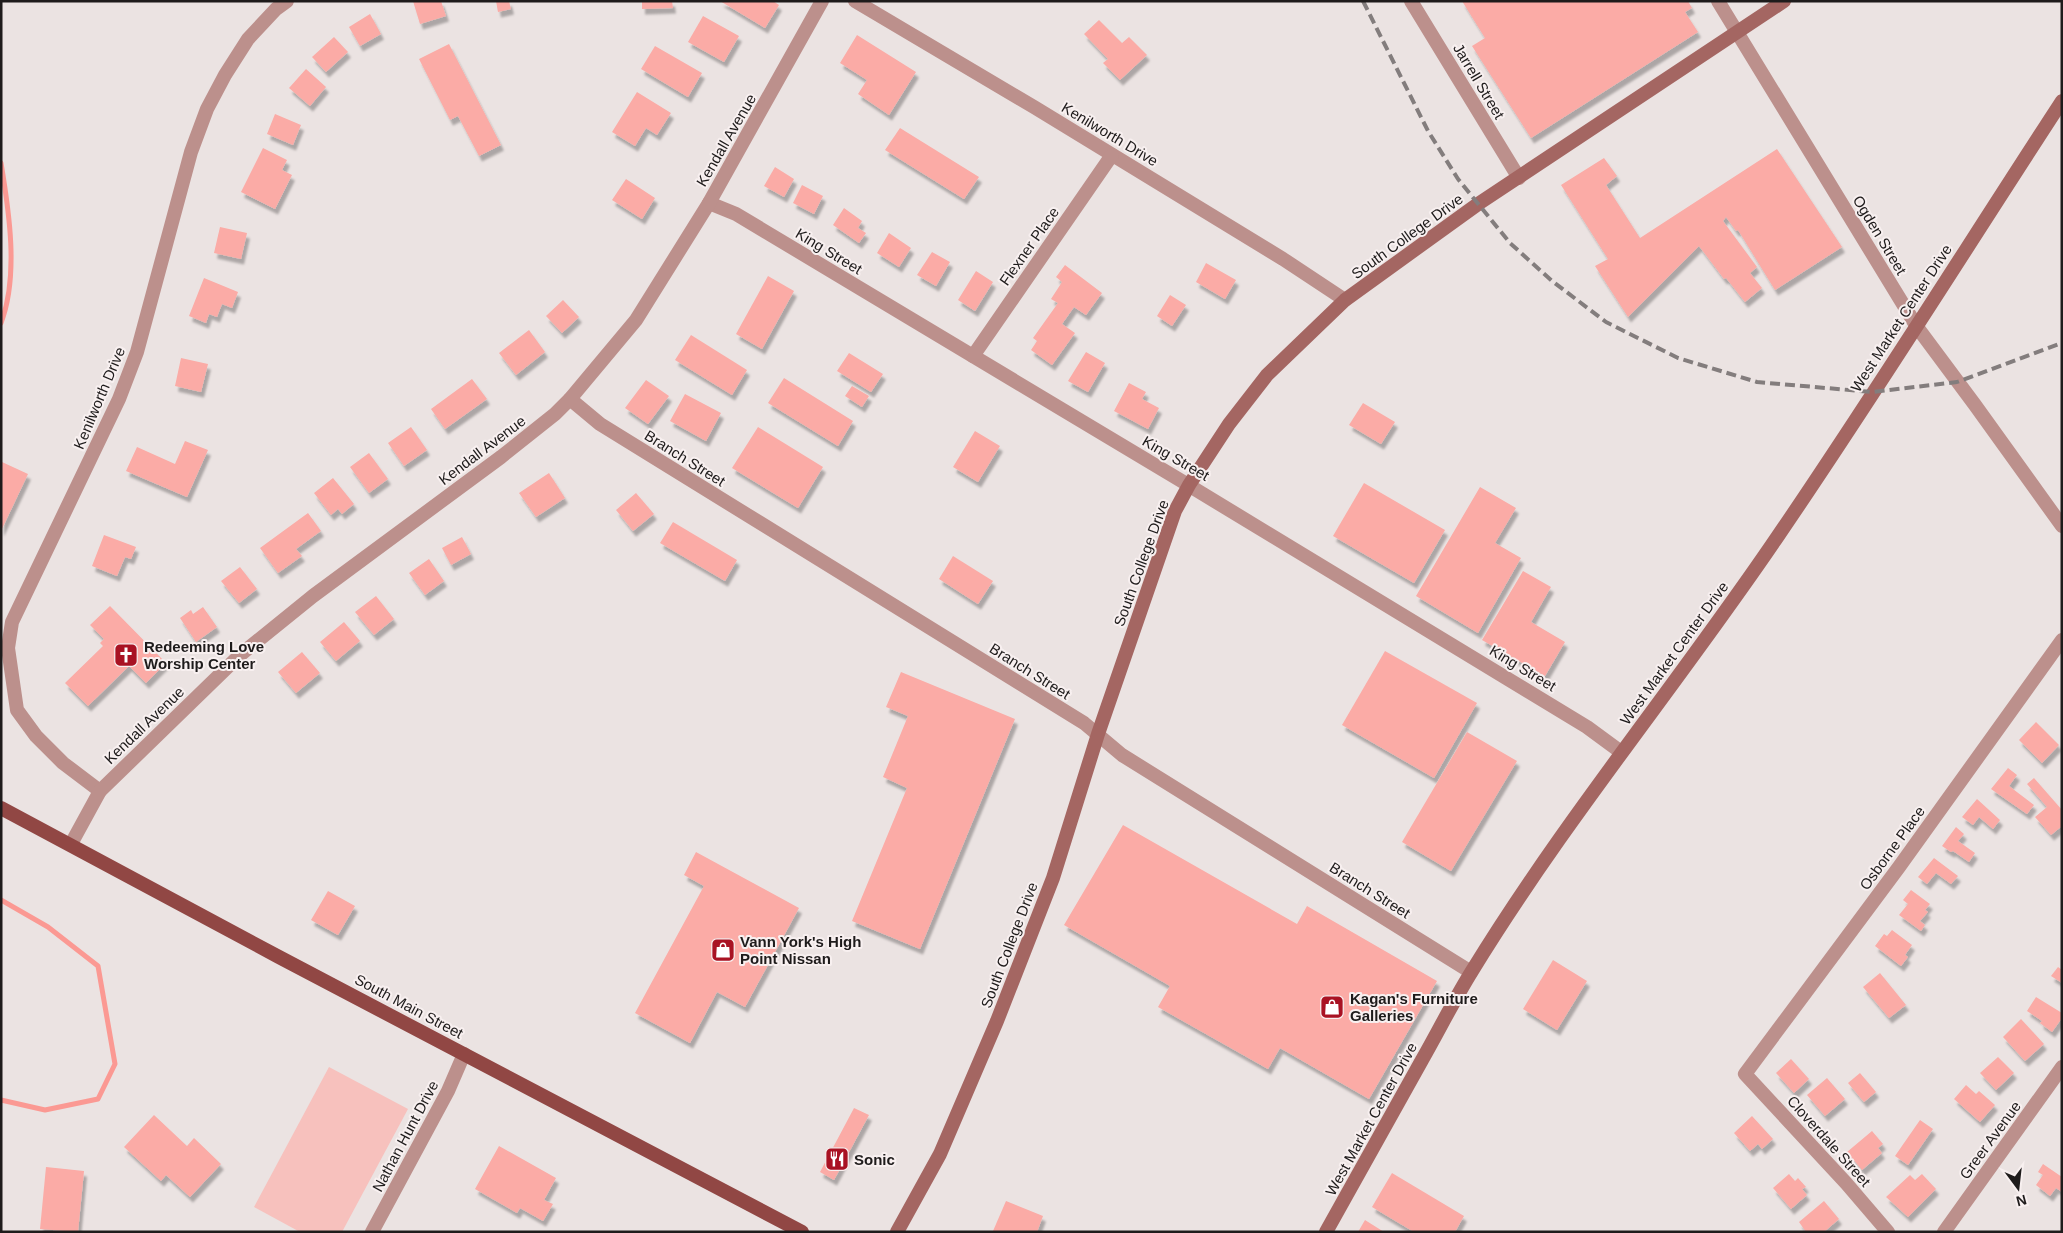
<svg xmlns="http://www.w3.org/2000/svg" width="2063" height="1233" font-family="Arial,sans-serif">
  <defs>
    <filter id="shadow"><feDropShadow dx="3" dy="5.5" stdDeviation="1" flood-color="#0004"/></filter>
  </defs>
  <rect width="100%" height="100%" fill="#ebe3e2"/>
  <polygon fill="#f7c1bd" points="329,1067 408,1109 342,1232 300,1232 254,1207"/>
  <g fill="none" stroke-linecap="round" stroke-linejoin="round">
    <g stroke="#fb9993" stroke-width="5">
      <path d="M1 163C9 211 19 276 1 323"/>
      <polyline points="1,900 48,927 98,966 115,1064 98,1099 45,1110 1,1100"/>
    </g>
  </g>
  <g fill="#fbaba6" filter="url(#shadow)">
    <polygon points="413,1 441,1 446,16 420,24"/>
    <polygon points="496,1 509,1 511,9 498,12"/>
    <polygon points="642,1 672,1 673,8 642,9"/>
    <polygon points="720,1 773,1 779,5 765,28"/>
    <polygon points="1462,1 1688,1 1692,8 1685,12 1698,32 1531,138 1472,46 1485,38"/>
    <polygon points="370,14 381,34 360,46 349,27"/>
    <polygon points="703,16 739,36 724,62 688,42"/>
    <polygon points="1099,20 1122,43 1129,37 1147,55 1120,80 1103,63 1108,59 1084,34"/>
    <polygon points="857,35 916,72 889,115 858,94 867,80 840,63"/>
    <polygon points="334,37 348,52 326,72 312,57"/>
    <polygon points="449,44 501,145 479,156 458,116 450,120 419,59"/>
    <polygon points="655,46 702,73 688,97 641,69"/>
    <polygon points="306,69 326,87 310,106 289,88"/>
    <polygon points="637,92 671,113 657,135 646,128 635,146 612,132"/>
    <polygon points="275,114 301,125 293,145 267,134"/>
    <polygon points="900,128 979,177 964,199 885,150"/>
    <polygon points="263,148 287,160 282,170 292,175 275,209 241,192"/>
    <polygon points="1777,149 1842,247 1775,290 1738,230 1736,231 1726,217 1723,221 1757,267 1750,273 1762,288 1745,302 1726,278 1724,279 1699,246 1628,317 1595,266 1608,259 1561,185 1604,158 1617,176 1606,185 1640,238"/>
    <polygon points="775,167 794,179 784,197 764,186"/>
    <polygon points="626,179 655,198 642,219 612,200"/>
    <polygon points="802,185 823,196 814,214 793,203"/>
    <polygon points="844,208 862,221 858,228 866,233 859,243 833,225"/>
    <polygon points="220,227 247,233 241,259 214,253"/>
    <polygon points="889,233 911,248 899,267 877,253"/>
    <polygon points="932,252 950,262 936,286 917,275"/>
    <polygon points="1206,263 1236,280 1225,299 1196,282"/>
    <polygon points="1065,265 1102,293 1086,315 1074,307 1062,324 1075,333 1052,365 1031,350 1037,341 1033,338 1058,303 1051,299 1062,282 1056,277"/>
    <polygon points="976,271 993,282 975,311 958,300"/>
    <polygon points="768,276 794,291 762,349 736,334"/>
    <polygon points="204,278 238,292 232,308 222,304 217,317 209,314 206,323 189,316"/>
    <polygon points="1170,295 1186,305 1172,326 1157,316"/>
    <polygon points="563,300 579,317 562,333 546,316"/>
    <polygon points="529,330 545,352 516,375 499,353"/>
    <polygon points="691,335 747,370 732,395 675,360"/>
    <polygon points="1086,352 1105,363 1088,392 1068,381"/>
    <polygon points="849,353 883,374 871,392 837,371"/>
    <polygon points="181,358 208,364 201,392 175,386"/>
    <polygon points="784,378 853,421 838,446 768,403"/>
    <polygon points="472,379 487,399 445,429 431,409"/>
    <polygon points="646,380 669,396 648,424 625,408"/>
    <polygon points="1129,383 1146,392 1142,399 1159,408 1148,429 1114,411"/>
    <polygon points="852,386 869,396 862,407 845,396"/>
    <polygon points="685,394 721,413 706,441 670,421"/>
    <polygon points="1363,403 1395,422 1381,444 1349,425"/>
    <polygon points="411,427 427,450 404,466 388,443"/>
    <polygon points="758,427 823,467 798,508 732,468"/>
    <polygon points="975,431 1000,446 978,482 953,467"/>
    <polygon points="185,441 208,450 187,497 126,471 137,447 175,464"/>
    <polygon points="369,453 388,479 369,493 350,467"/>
    <polygon points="2,462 28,474 1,531 1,463"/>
    <polygon points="549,473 565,498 536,517 519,493"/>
    <polygon points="333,478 354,504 342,514 338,509 331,515 314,493"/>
    <polygon points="1364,483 1445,530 1414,583 1333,536"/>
    <polygon points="1480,487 1516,508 1495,543 1521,558 1478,633 1416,596"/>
    <polygon points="636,493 654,514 633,531 616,510"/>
    <polygon points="308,513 321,531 296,549 302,556 278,573 260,548"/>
    <polygon points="673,522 737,560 725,581 660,543"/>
    <polygon points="104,535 136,547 131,559 125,557 117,576 92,566"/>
    <polygon points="462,537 471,554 451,565 442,548"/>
    <polygon points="953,556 993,581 978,604 939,579"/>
    <polygon points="429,559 444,581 425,595 409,573"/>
    <polygon points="240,567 257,589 239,603 221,581"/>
    <polygon points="1523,571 1551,587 1531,622 1565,642 1545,676 1482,640"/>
    <polygon points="376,596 394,619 374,635 355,612"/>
    <polygon points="110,606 166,663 146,683 129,666 88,706 65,683 103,646 100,643 104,639 90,625"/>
    <polygon points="203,607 217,627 196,642 180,618 191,610 193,614"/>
    <polygon points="344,622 360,641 336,661 320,642"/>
    <polygon points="1385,651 1477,703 1434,778 1342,725"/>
    <polygon points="302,652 320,673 296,693 278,672"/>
    <polygon points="901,672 1015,719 920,949 852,921 907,788 883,777 908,716 886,707"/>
    <polygon points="2036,722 2059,745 2042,763 2019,740"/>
    <polygon points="1467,732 1517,761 1451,871 1402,842"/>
    <polygon points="2008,768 2017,775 2009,786 2034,805 2027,814 1991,789"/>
    <polygon points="2034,778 2062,810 2062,826 2051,835 2035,817 2047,807 2027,784"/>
    <polygon points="1977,799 2000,820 1993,829 1979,817 1973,825 1962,817"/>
    <polygon points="1123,825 1297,924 1307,906 1437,981 1369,1099 1280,1048 1268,1069 1158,1007 1170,986 1064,925"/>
    <polygon points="1956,827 1964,834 1958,841 1975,853 1969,862 1953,851 1951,852 1942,846"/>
    <polygon points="696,852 799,908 745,1007 717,992 690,1043 635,1013 704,886 684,875"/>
    <polygon points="1934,858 1958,876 1951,884 1936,873 1927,884 1918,877"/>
    <polygon points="1911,890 1930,904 1925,910 1928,912 1920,921 1925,925 1921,931 1899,915 1908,904 1903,900"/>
    <polygon points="328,891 355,906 338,935 311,920"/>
    <polygon points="1892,930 1912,945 1905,955 1908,957 1901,966 1875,946 1884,934 1887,936"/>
    <polygon points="1553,960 1587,981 1557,1030 1523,1009"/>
    <polygon points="2058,967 2062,970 2062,983 2051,976"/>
    <polygon points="1880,973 1906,1005 1889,1018 1863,987"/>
    <polygon points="2036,997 2062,1013 2062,1018 2052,1032 2040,1023 2042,1021 2027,1011"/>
    <polygon points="2021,1019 2044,1044 2025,1061 2003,1037"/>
    <polygon points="1998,1057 2014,1073 1996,1090 1980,1073"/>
    <polygon points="1791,1059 1809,1079 1794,1093 1776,1073"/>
    <polygon points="1860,1073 1876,1092 1864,1102 1848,1083"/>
    <polygon points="1827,1078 1845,1099 1825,1116 1807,1095"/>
    <polygon points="1966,1085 1976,1094 1979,1091 1995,1105 1980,1122 1954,1099"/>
    <polygon points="854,1108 869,1115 834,1180 820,1172"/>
    <polygon points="154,1115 187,1146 194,1138 221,1164 190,1197 166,1175 161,1181 124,1147"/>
    <polygon points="1752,1116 1773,1139 1762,1149 1758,1144 1750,1151 1734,1133"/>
    <polygon points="1920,1120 1933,1129 1908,1165 1895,1156"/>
    <polygon points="1872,1131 1883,1144 1878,1148 1882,1153 1862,1170 1847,1152"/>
    <polygon points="499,1146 556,1178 544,1200 553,1204 543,1221 520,1208 517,1213 475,1189"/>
    <polygon points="2043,1164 2062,1177 2062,1192 2056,1188 2050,1196 2036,1185 2043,1175 2038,1172"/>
    <polygon points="46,1167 84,1171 78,1232 40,1229"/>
    <polygon points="1392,1173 1464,1216 1455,1232 1414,1232 1372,1207"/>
    <polygon points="1789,1174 1795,1181 1798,1178 1806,1187 1802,1189 1807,1195 1791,1209 1773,1188"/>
    <polygon points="1922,1174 1936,1189 1908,1217 1886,1197 1910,1175 1915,1180"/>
    <polygon points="1006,1201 1043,1216 1037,1232 993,1231"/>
    <polygon points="1824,1201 1839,1219 1824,1232 1806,1232 1799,1222"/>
    <polygon points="1365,1220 1384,1232 1358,1232"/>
  </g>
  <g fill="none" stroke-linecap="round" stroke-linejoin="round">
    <g stroke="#bc908c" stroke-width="14">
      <polyline points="855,1 1034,107 1283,259 1345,300"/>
      <polyline points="1411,1 1519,178"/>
      <polyline points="1718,1 1917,327 1975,405 2062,526"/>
      <path d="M709 203 736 214C1021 384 1304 554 1587 727L1621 752"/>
      <polyline points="973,356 1112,155"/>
      <polyline points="570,399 600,424 1084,723 1122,755 1471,972"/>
      <polyline points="100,791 63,763 36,736 17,710 8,648 12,622 119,399 137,352 191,152 207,109 225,75 248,39 276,9 287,1"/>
      <polyline points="71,844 100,791 240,655 313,596 501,457 555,414 570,399 636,320 709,203 822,1"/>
      <polyline points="372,1232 448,1091 464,1054"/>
      <polyline points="1888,1232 1846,1183 1745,1074 1899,867 2062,640"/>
      <polyline points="1944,1232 2062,1067"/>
    </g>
    <g stroke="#a46662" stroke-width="14">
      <polyline points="897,1232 940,1154 997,1021 1053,878 1098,734 1175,511 1189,485 1229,424 1267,375 1345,300 1478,204 1784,1"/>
      <path d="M1326 1232C1358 1174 1390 1117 1422 1060 1439 1030 1454 1000 1472 971 1565 819 1680 681 1780 533 1877 391 1968 245 2062 101"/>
    </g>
    <polyline stroke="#914744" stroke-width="14" points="1,808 279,957 802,1232"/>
    <polyline stroke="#837d7d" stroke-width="4" stroke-dasharray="10 5" stroke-linecap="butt" points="1363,1 1428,131 1458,179 1510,243 1552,281 1606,322 1678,358 1757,382 1872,392 1957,382 2062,343"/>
  </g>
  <defs>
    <g id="church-square" transform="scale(1.25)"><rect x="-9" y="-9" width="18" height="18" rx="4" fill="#a91223" stroke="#f8f0f0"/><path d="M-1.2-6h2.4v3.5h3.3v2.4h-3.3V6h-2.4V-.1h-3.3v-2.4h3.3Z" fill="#fff"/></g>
    <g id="shop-square" transform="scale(1.25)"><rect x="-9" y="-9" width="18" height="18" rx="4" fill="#a91223" stroke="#f8f0f0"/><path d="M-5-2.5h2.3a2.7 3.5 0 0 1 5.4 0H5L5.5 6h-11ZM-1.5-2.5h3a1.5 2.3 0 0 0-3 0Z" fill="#fff"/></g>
    <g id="restaurant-square" transform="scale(1.25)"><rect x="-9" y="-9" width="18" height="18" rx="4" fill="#a91223" stroke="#f8f0f0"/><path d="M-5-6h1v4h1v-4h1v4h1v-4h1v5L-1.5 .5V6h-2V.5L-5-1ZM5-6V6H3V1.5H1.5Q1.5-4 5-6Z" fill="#fff"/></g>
  </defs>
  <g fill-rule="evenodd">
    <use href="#church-square" x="126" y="655"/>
    <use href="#shop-square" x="723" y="950"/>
    <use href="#shop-square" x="1332" y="1007"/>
    <use href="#restaurant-square" x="837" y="1159"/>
  </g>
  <g text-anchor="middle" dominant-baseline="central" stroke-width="4" stroke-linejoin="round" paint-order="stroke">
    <g font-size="15" fill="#1e1b1b" stroke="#f8f0f0">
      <text transform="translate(1479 81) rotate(59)">Jarrell Street</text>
      <text transform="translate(1110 134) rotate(31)">Kenilworth Drive</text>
      <text transform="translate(726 140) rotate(-60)">Kendall Avenue</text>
      <text transform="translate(1880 235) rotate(59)">Ogden Street</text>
      <text transform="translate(1407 236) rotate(-36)">South College Drive</text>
      <text transform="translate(1029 246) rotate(-55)">Flexner Place</text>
      <text transform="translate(829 251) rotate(31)">King Street</text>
      <text transform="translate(1901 318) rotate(-57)">West Market Center Drive</text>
      <text transform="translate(99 398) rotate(-67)">Kenilworth Drive</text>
      <text transform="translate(482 450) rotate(-37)">Kendall Avenue</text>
      <text transform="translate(685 458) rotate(32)">Branch Street</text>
      <text transform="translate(1176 458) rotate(30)">King Street</text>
      <text transform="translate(1141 563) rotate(-70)">South College Drive</text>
      <text transform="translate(1674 653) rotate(-54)">West Market Center Drive</text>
      <text transform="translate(1523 668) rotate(31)">King Street</text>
      <text transform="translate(1030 671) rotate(32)">Branch Street</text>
      <text transform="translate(144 725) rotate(-44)">Kendall Avenue</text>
      <text transform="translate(1892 848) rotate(-54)">Osborne Place</text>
      <text transform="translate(1370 890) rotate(32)">Branch Street</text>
      <text transform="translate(1009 945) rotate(-69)">South College Drive</text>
      <text transform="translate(409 1006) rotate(28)">South Main Street</text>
      <text transform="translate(1371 1119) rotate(-61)">West Market Center Drive</text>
      <text transform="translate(405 1136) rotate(-62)">Nathan Hunt Drive</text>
      <text transform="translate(1990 1140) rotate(-54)">Greer Avenue</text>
      <text transform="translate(1829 1141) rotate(48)">Cloverdale Street</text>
    </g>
    <g font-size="15" font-weight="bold" fill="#1e1b1b" stroke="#f8f0f0" text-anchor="start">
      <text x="144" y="646">Redeeming Love<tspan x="144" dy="17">Worship Center</tspan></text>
      <text x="740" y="941">Vann York's High<tspan x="740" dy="17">Point Nissan</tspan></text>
      <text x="1350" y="998">Kagan's Furniture<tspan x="1350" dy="17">Galleries</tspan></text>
      <text x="854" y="1159">Sonic</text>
    </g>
  </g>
  <rect width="2063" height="1233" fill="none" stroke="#1e1b1b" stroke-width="5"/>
  <g transform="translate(2018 1188) rotate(165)" stroke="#f8f0f0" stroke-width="4" paint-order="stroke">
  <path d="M0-4L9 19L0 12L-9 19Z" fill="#1e1b1b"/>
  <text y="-8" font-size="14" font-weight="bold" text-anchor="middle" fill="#1e1b1b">N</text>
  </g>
</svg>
